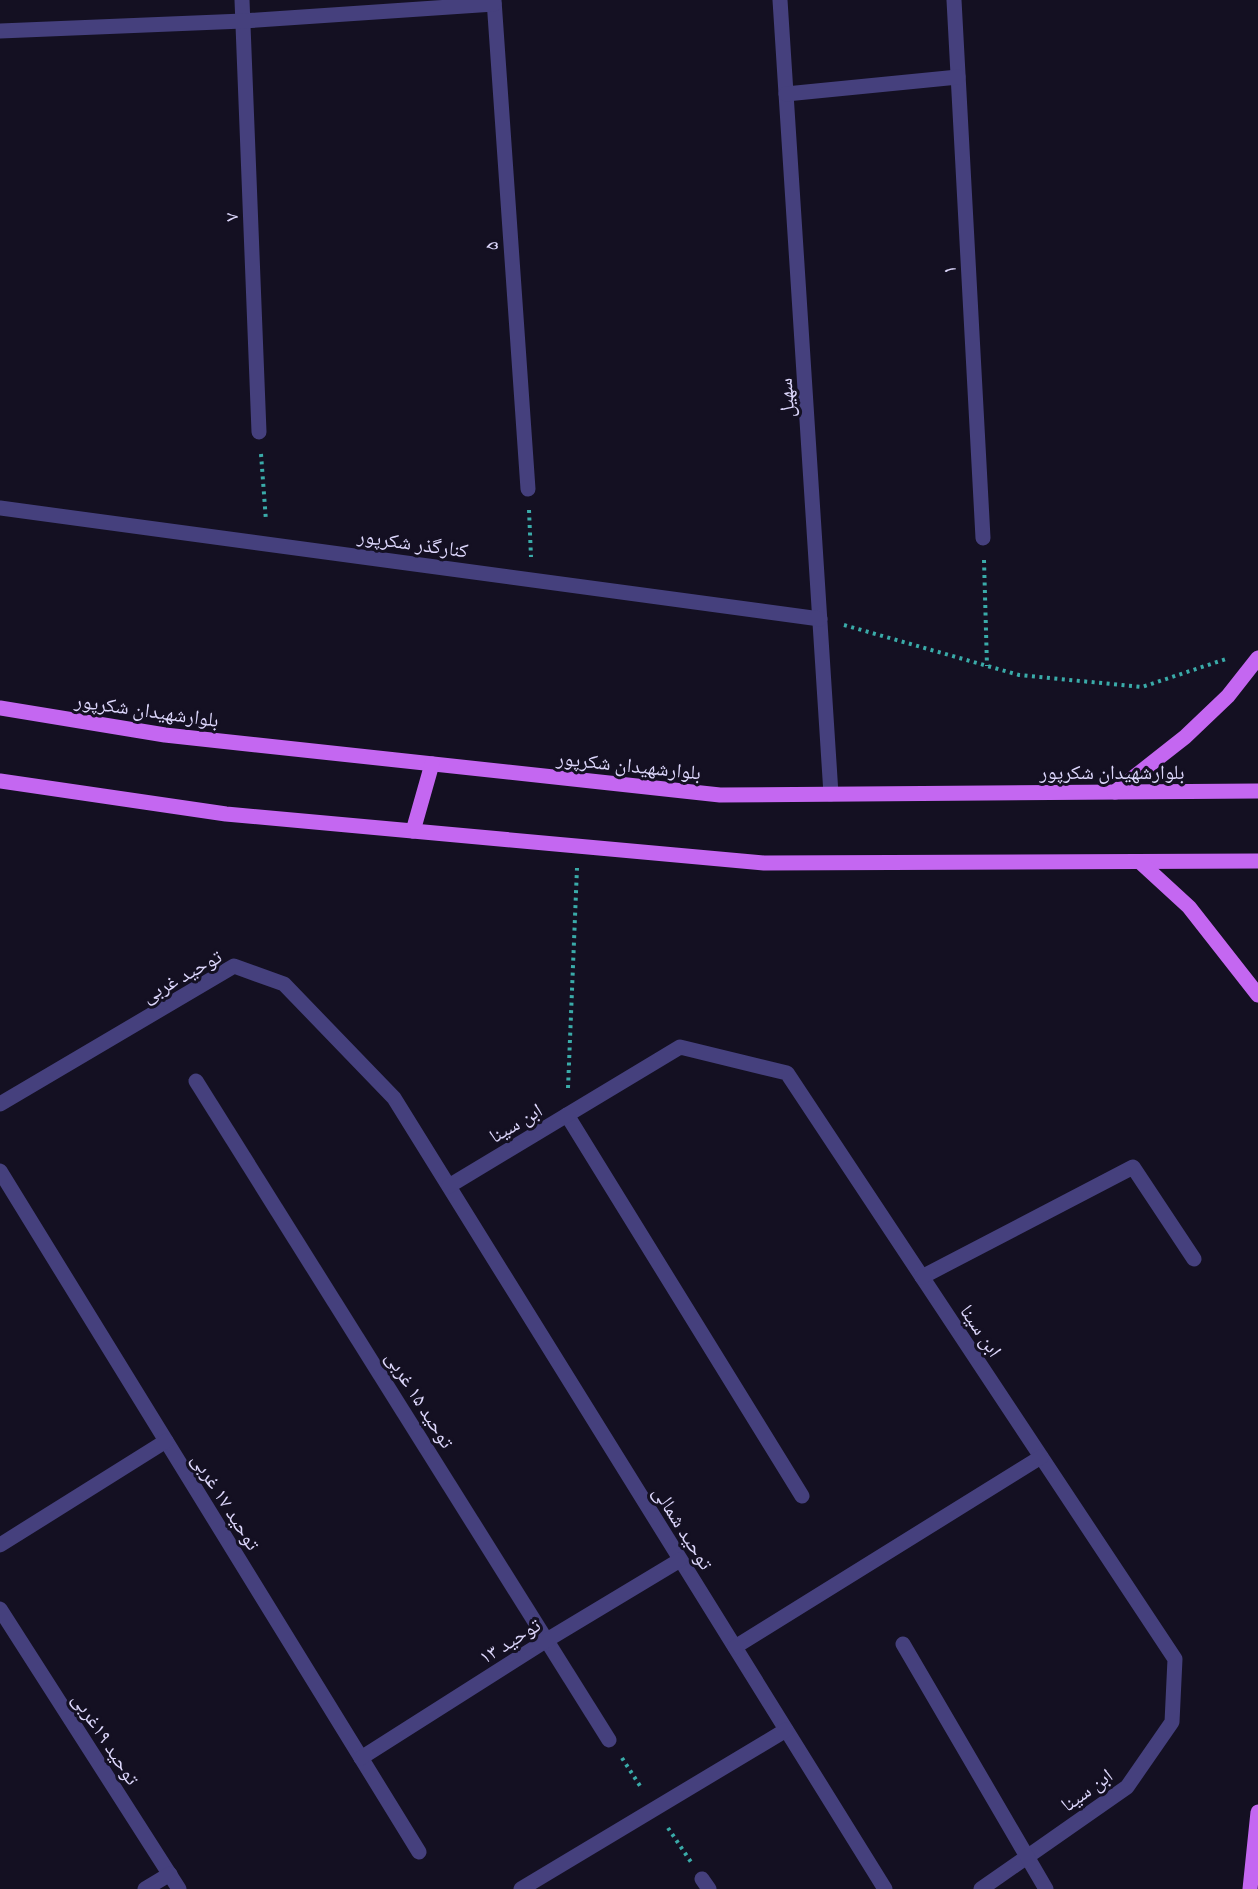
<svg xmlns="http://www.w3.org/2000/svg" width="1258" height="1889" font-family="'Exo 2','Noto Naskh Arabic',sans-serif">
  <rect width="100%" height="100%" fill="#141022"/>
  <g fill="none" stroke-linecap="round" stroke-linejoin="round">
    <g stroke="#3aaba9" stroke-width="4" stroke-dasharray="3 4.5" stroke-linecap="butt">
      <polyline points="261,454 266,521"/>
      <polyline points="529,510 531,557"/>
      <polyline points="984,560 987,666"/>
      <polyline points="844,625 1019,675 1142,687 1226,659"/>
      <polyline points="568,1088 577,868"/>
      <polyline points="622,1758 642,1789"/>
      <polyline points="668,1828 691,1862"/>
    </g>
    <g stroke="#45407d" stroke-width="15">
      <polyline points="242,0 259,432"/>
      <polyline points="494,0 528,489"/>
      <polyline points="780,0 831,794"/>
      <polyline points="954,0 983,538"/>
      <polyline points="0,31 243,21 494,4"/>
      <polyline points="786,94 958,77"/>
      <polyline points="0,508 820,619"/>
      <polyline points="196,1081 609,1740"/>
      <polyline points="0,1104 234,966 284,984 394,1098 885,1889"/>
      <polyline points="567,1115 802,1496"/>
      <polyline points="0,1171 419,1852"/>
      <polyline points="449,1186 680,1047 787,1073 1175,1659 1172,1722 1127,1787 981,1889"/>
      <polyline points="922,1277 1133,1167 1194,1259"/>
      <polyline points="0,1545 166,1441"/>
      <polyline points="0,1609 179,1889"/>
      <polyline points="903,1644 1046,1889"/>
      <polyline points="735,1647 1041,1457"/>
      <polyline points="361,1758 547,1640 680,1560"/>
      <polyline points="702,1879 709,1889"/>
      <polyline points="145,1889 170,1874"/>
      <polyline points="521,1889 786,1730"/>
    </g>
    <g stroke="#c467f1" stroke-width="15">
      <polyline points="0,708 165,735 720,795 1258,791"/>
      <polyline points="0,781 226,814 764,863 1258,861"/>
      <polyline points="1115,792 1185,737 1228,696 1258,658"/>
      <polyline points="413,831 432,764"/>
      <polyline points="1140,862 1189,907 1258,995"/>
      <polyline points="1250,1889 1258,1812"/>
    </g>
  </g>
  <g text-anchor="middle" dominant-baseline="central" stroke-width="6" stroke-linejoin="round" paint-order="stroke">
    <g font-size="20" fill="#dcd6fb" stroke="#141022">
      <text transform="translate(230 217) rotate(-92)">۷</text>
      <text transform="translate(490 246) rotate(-94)">۵</text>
      <text transform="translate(948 270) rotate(-93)">۱</text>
      <text transform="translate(785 398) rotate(-94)">سهیل</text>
      <text transform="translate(413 542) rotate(8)">کنارگذر شکرپور</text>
      <text transform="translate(147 709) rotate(8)">بلوارشهیدان شکرپور</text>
      <text transform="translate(629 764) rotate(6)">بلوارشهیدان شکرپور</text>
      <text x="1112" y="771">بلوارشهیدان شکرپور</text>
      <text transform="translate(181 975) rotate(-29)">توحید غربی</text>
      <text transform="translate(515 1122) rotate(-31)">ابن سینا</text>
      <text transform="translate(982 1330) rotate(56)">ابن سینا</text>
      <text transform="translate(421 1399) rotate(58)">توحید ۱۵ غربی</text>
      <text transform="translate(227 1501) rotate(58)">توحید ۱۷ غربی</text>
      <text transform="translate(684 1527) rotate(58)">توحید شمالی</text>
      <text transform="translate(509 1640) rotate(-32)">توحید ۱۳</text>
      <text transform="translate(107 1738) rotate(57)">توحید ۱۹غربی</text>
      <text transform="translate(1086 1789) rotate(-36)">ابن سینا</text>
    </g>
  </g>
</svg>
